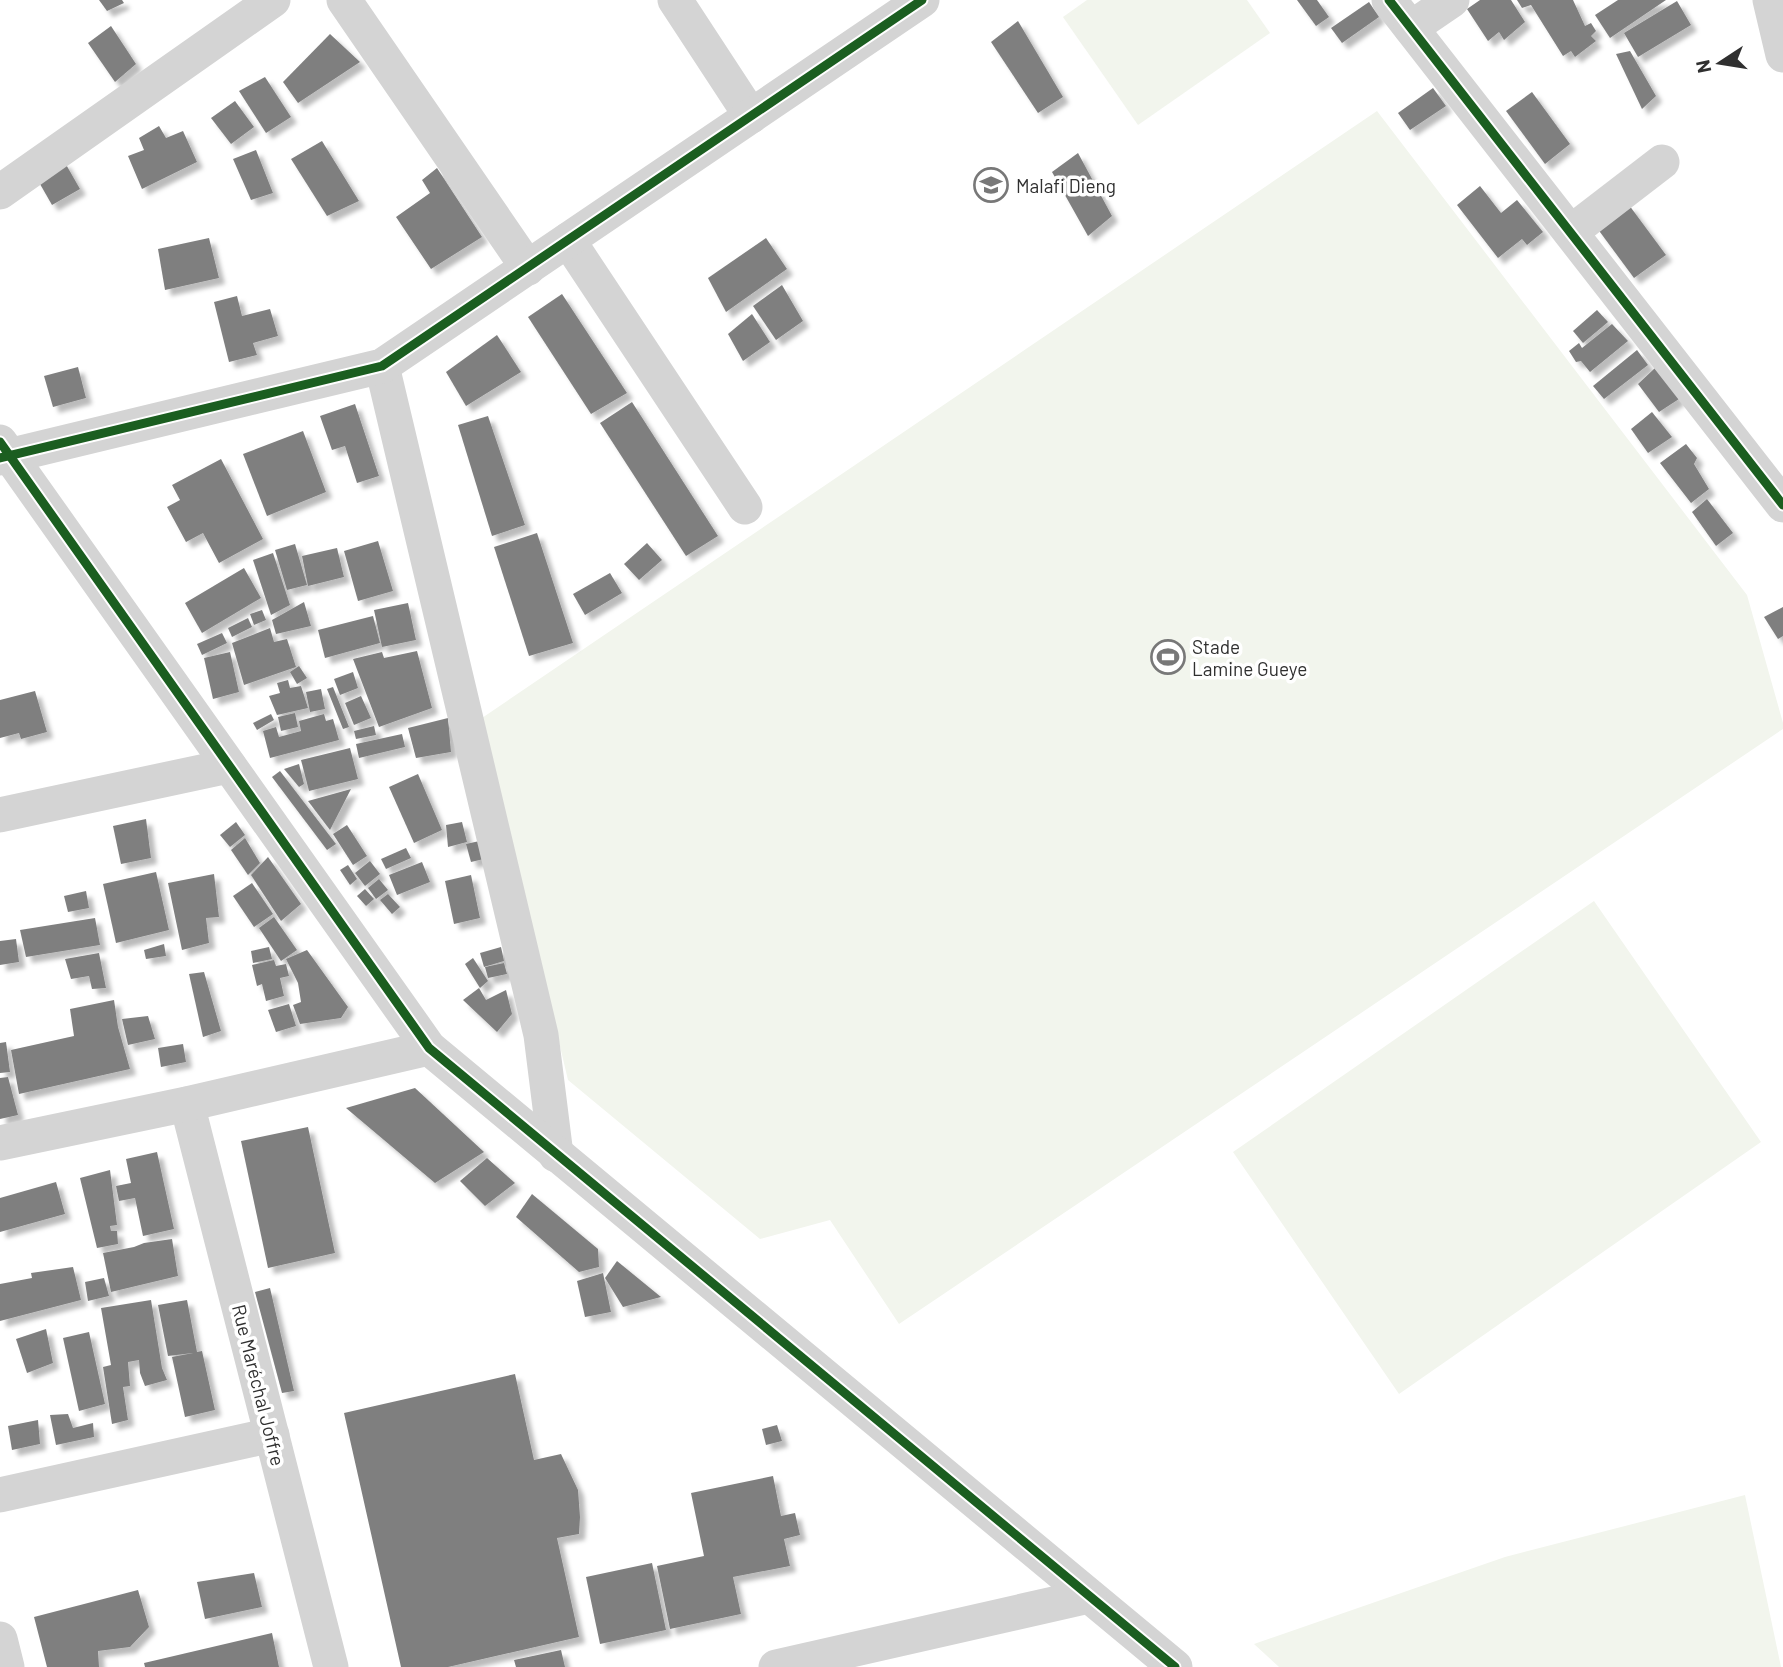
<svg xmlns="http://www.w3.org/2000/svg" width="1783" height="1667" font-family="Barlow,sans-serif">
  <defs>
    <filter id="shadow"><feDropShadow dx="6" dy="6" stdDeviation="2" flood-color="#0004"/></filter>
  </defs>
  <rect width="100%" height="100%" fill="#fff"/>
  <g fill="#f2f5ed">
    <polygon points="1087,0 1247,0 1270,33 1138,125 1063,17"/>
    <polygon points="1377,111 1747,595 1783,723 1783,729 899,1324 830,1220 760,1239 568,1080 482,718"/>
    <polygon points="1594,901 1761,1142 1399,1394 1233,1152"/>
    <polygon points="1745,1495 1781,1667 1279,1667 1254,1644 1505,1557"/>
  </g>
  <g fill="#7f7f7f" filter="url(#shadow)">
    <polygon points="99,0 122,0 124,3 107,11"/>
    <polygon points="1297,0 1317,0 1329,17 1316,26"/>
    <polygon points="1480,0 1511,0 1525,22 1504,40 1499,32 1488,41 1467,9"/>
    <polygon points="1517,0 1573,0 1585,26 1591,23 1596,31 1591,36 1596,41 1575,57 1571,51 1563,56 1531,5 1522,8"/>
    <polygon points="1618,0 1666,0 1610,38 1595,15"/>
    <polygon points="1677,1 1691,25 1638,57 1624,33"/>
    <polygon points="1369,2 1379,17 1342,43 1331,28"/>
    <polygon points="1018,21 1063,97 1038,113 991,42"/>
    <polygon points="111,26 136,64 115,82 88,43"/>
    <polygon points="330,34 360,62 298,103 283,82"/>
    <polygon points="1630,51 1656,96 1642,109 1616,54"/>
    <polygon points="265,77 291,117 266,133 239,91"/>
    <polygon points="1433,88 1446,106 1410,130 1398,113"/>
    <polygon points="1532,92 1570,144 1545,164 1506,111"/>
    <polygon points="235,101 254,127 231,144 211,118"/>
    <polygon points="159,126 166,138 183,131 197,162 142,189 128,156 144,150 139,138"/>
    <polygon points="322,141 359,201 327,216 291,159"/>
    <polygon points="256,150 273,193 251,200 233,159"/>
    <polygon points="1078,153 1112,216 1088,236 1052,172"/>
    <polygon points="64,161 80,189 52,205 36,177"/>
    <polygon points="437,168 482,237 431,269 396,217 430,193 422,180"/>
    <polygon points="1480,186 1501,213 1517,200 1543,232 1527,245 1522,239 1498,258 1457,205"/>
    <polygon points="1629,205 1666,255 1634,278 1597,228"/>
    <polygon points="209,238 219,278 165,290 158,249"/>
    <polygon points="766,238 787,269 726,312 708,278"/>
    <polygon points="782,285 803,321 776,340 753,306"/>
    <polygon points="562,294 627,393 591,414 528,317"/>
    <polygon points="237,296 242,316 270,309 278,336 253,343 257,355 229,362 214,302"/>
    <polygon points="1597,310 1608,322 1583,343 1573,331"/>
    <polygon points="752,314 770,342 743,361 728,334"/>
    <polygon points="1612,324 1628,341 1590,372 1581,361 1576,362 1569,351 1579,343 1582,348"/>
    <polygon points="497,335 521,372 466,406 446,372"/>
    <polygon points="1637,350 1648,365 1604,399 1593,386"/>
    <polygon points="78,367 86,398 53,407 44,376"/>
    <polygon points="1655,368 1679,399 1659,412 1638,384"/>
    <polygon points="632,402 718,536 686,556 600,423"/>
    <polygon points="355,404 379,476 357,483 345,446 332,450 320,416"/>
    <polygon points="1652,412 1672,437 1648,453 1631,429"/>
    <polygon points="488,416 525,525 492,536 458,425"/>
    <polygon points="303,431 326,492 267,516 243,454"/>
    <polygon points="1686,444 1697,458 1694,464 1709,489 1691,503 1660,463"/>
    <polygon points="221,459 263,539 219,563 203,533 186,542 167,507 180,500 172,485"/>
    <polygon points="1707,499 1733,533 1716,546 1692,512"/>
    <polygon points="537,533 573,643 529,656 494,547"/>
    <polygon points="378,541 393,591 358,601 344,551"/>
    <polygon points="647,543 662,560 639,580 624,564"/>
    <polygon points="295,544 307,585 287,590 275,550"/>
    <polygon points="337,548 344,577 308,586 302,556"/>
    <polygon points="273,553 290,605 271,615 253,560"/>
    <polygon points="244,568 261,598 202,633 185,603"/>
    <polygon points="610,573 622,593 585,615 573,594"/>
    <polygon points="304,602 311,626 276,634 272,620"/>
    <polygon points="408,603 416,640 382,647 374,610"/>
    <polygon points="1783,607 1783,636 1778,639 1764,617"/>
    <polygon points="262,610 266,620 254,625 250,614"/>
    <polygon points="373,616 380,643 325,658 318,630"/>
    <polygon points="248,618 252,627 232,637 228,628"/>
    <polygon points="270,628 274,642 287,639 296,667 244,685 232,643"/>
    <polygon points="222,633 227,643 202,655 197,644"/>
    <polygon points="417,651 432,708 379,727 353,659 382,652 384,658"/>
    <polygon points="230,652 239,692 213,699 204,658"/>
    <polygon points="299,666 307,678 297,684 290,672"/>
    <polygon points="353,672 358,688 340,695 334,679"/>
    <polygon points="288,680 290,688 301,686 308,708 277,715 269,696 280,693 277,683"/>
    <polygon points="333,687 349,727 343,729 327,689"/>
    <polygon points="321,689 325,709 310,712 306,692"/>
    <polygon points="35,691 47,732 21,739 19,733 0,738 0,700"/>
    <polygon points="361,696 371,718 354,725 345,703"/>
    <polygon points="295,713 298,727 281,731 278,717"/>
    <polygon points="271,714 274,720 257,730 253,723"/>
    <polygon points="324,714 326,721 333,719 339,740 270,758 263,731 276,727 279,737 301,731 299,721"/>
    <polygon points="448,718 451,752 416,758 408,728"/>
    <polygon points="374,726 376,735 356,739 354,731"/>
    <polygon points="402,734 405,747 359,758 356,744"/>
    <polygon points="350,748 358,779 309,791 301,760"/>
    <polygon points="299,764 304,784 299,787 284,769"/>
    <polygon points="280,771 336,844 327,850 272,777"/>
    <polygon points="418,774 442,830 414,843 389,787"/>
    <polygon points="351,789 330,830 308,801"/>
    <polygon points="146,819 151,858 121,864 113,826"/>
    <polygon points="236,822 245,835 230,847 220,835"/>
    <polygon points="462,822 467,842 448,847 446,825"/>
    <polygon points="347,825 367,856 353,865 333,834"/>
    <polygon points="245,838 260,863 248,875 231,850"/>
    <polygon points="484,840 488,858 471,862 466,844"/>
    <polygon points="406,848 411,858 386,869 381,859"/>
    <polygon points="268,857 301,904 281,921 251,875"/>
    <polygon points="370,861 380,874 365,886 355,873"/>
    <polygon points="422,862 430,882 397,895 389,875"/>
    <polygon points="348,865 357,879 350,885 340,870"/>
    <polygon points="156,872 169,930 116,943 103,884"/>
    <polygon points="214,874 219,917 206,918 209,943 182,950 168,883"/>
    <polygon points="471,875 480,918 454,924 445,881"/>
    <polygon points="379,879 388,890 376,899 368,888"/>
    <polygon points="252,883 273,914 254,927 233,896"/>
    <polygon points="365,889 374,899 366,906 357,896"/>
    <polygon points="86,891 89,908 68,912 64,896"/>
    <polygon points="388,894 400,907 392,914 380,900"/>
    <polygon points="274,917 297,950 281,961 259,928"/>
    <polygon points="95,918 100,945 26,957 20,930"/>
    <polygon points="16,939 19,962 0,965 0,941"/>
    <polygon points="164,944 166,956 146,959 144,950"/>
    <polygon points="269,947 272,959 253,963 251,951"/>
    <polygon points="501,947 504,961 484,967 480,953"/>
    <polygon points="307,950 348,1007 341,1018 300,1024 293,1005 301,1002 298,983 286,959"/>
    <polygon points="99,953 106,988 92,989 89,976 71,979 65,959"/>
    <polygon points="473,958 488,981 480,988 465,964"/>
    <polygon points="274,960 276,966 286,964 289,976 280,978 284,996 266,1001 262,984 257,986 252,965"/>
    <polygon points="504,963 507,974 488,978 485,967"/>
    <polygon points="204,972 221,1031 203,1037 189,974"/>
    <polygon points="479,988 486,1000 506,990 512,1014 497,1032 463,1000"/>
    <polygon points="114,1000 118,1027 130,1069 19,1094 11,1050 74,1036 70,1009"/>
    <polygon points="289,1004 296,1026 276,1032 268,1010"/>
    <polygon points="148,1016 155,1039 128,1045 122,1019"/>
    <polygon points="6,1042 10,1072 0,1073 0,1043"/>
    <polygon points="183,1044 186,1062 161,1067 158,1048"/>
    <polygon points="8,1077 18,1115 0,1119 0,1078"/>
    <polygon points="415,1088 484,1152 435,1183 346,1108"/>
    <polygon points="308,1127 335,1253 268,1268 241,1141"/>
    <polygon points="157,1152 174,1229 143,1236 135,1198 119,1201 116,1186 131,1183 126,1159"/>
    <polygon points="487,1158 515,1183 485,1206 460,1181"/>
    <polygon points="110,1170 117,1225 110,1226 111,1231 117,1231 118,1244 97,1248 80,1178"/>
    <polygon points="56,1182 65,1214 0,1232 0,1198"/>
    <polygon points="532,1194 598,1249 599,1267 579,1272 516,1217"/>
    <polygon points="172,1239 178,1276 111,1292 103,1253 134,1247 144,1243"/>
    <polygon points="617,1261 661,1297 623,1307 605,1278"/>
    <polygon points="73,1267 81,1300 0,1321 0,1284 32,1278 31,1273"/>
    <polygon points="603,1273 611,1312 585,1317 577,1281"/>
    <polygon points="104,1278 109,1296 88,1301 85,1282"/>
    <polygon points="270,1288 294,1391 282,1393 255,1292"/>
    <polygon points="151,1300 162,1368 167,1380 145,1386 140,1373 139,1360 128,1362 130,1386 123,1387 128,1420 112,1424 103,1367 111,1365 101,1308"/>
    <polygon points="187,1300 197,1352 202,1351 215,1410 185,1417 172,1357 193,1353 168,1356 158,1305"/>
    <polygon points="46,1329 53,1363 27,1373 16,1339"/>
    <polygon points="89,1332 105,1404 79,1411 63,1338"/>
    <polygon points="515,1374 534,1460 561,1454 578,1490 580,1517 579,1534 557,1538 579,1637 448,1667 401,1667 344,1413"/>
    <polygon points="68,1414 73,1428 93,1423 94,1437 56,1445 50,1415"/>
    <polygon points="38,1420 40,1444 12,1450 8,1426"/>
    <polygon points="777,1425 782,1441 766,1445 762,1429"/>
    <polygon points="773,1476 781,1516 795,1513 800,1535 784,1539 790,1566 733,1577 741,1614 670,1629 657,1566 704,1556 691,1493"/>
    <polygon points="652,1563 666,1630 600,1644 586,1577"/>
    <polygon points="254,1573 262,1607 205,1619 197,1582"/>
    <polygon points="138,1590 149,1627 130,1647 98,1651 99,1667 47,1667 34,1617"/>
    <polygon points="272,1633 279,1667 145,1667 144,1663"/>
    <polygon points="561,1650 565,1667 516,1667 514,1660"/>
  </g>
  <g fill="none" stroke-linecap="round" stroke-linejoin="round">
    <g stroke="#d4d4d4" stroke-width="35">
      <polyline points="344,0 528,268"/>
      <polyline points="675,0 751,116"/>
      <polyline points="1389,0 1783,505"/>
      <polyline points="1770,0 1783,55"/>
      <polyline points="1411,28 1452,0"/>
      <polyline points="0,192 273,0"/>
      <polyline points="1571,232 1662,162"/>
      <polyline points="568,240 745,507"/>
      <polyline points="382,366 541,1035 556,1155"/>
      <polyline points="0,442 429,1048 1175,1667"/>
      <polyline points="0,458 382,366 922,0"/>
      <polyline points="0,815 229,766"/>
      <polyline points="187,1104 331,1667"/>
      <polyline points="0,1143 187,1104 429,1048"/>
      <polyline points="0,1495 272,1435"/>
      <polyline points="0,1639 7,1667"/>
      <polyline points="776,1667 1089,1596"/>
    </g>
    <g stroke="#fff" stroke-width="13">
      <g id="cycleway">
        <polyline points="1389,0 1783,505"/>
        <polyline points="0,442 429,1048 1175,1667"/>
        <polyline points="0,458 382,366 922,0"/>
      </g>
    </g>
    <use href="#cycleway" stroke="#1b5e20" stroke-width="9"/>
  </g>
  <defs>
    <g id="school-ring" transform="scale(1.75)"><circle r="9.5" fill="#fff" stroke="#787878" stroke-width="1.5"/><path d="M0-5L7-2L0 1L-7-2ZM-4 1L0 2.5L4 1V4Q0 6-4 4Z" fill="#787878"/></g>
    <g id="stadium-ring" transform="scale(1.75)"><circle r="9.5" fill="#fff" stroke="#787878" stroke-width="1.5"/><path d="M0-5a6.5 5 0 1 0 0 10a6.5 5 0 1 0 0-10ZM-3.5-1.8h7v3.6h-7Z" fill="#787878"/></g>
  </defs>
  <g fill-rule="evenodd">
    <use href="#school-ring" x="991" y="185"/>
    <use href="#stadium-ring" x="1168" y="657"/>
  </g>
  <g text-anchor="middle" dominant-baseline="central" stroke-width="7" stroke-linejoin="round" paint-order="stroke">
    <g font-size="19" fill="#303030" stroke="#fff" text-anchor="start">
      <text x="1016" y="185">Malafi Dieng</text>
      <text x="1192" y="646">Stade<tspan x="1192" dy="22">Lamine Gueye</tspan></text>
    </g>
    <g font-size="19" fill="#303030" stroke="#fff">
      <text transform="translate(259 1385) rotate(76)">Rue Maréchal Joffre</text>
    </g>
  </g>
  <g transform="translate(1720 63) rotate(258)" stroke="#ffffff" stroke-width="5" paint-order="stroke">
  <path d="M0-5L12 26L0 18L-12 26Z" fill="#303030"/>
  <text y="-10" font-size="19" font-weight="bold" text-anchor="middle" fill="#303030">N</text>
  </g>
</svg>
